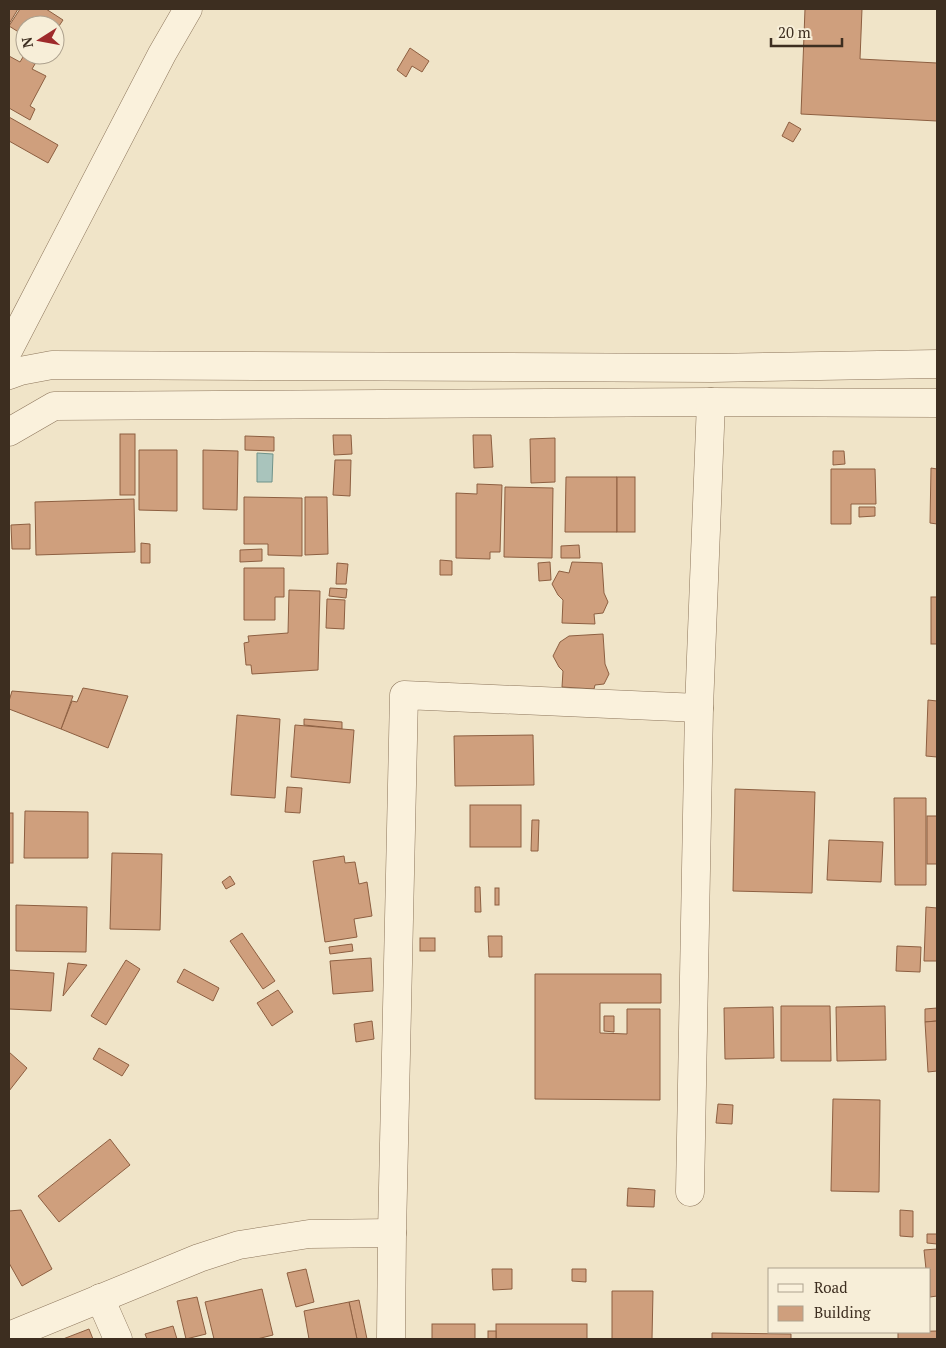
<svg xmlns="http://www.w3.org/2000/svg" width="946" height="1348" font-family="'PT Serif',serif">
  <rect width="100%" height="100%" fill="#f0e4c8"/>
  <polygon fill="#a9c4bc" stroke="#6f938a" points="257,453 273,454 272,482 257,482"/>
  <g fill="#cf9f7d" stroke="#8d5f41">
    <polygon points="9,9 18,9 9,24"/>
    <polygon points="20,9 46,9 63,20 55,32 55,25 25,25 25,36 9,26"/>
    <polygon points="805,9 862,9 860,59 937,63 937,121 801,114"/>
    <polygon points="410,48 429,61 422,72 412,66 406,77 397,70"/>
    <polygon points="9,56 20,62 23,57 35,64 32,69 46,76 30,106 35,109 30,120 9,108"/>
    <polygon points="9,117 58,145 48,163 9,141"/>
    <polygon points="789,122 801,129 793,142 782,136"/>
    <rect x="120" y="434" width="15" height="61"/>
    <polygon points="333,435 351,435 352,454 334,455"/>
    <polygon points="473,435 491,435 493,467 474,468"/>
    <polygon points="245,436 274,437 274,451 245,450"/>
    <polygon points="555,438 555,482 531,483 530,439"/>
    <polygon points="139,450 177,450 177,511 139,510"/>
    <polygon points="203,450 238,451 237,510 203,509"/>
    <polygon points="833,451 844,451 845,464 833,465"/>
    <polygon points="335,460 351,460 350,496 333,495"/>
    <polygon points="931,468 937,469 937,524 930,523"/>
    <polygon points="831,469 875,469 876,504 851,504 851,524 831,524"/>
    <polygon points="566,477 617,477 617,532 565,532"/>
    <rect x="617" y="477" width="18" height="55"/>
    <polygon points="477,484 502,485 500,552 490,552 490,559 456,558 456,493 477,494"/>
    <polygon points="505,487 553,488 552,558 504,557"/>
    <polygon points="244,497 302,498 302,556 268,555 268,544 244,544"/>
    <polygon points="305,497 327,497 328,554 305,555"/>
    <polygon points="134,499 135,552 36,555 35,502"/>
    <polygon points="859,507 875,507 875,516 859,517"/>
    <polygon points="30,524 30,549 12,549 11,525"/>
    <polygon points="141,543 150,544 150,563 141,563"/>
    <polygon points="579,545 580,558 561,558 561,546"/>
    <polygon points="262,549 262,561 240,562 240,550"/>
    <polygon points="440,560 452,561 452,575 440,575"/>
    <polygon points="550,562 551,580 539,581 538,563"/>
    <polygon points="572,562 602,563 604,593 608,602 603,613 594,614 595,624 562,623 563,600 558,595 552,584 559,571 569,573"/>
    <polygon points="337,563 348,564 346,584 336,584"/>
    <polygon points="244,568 284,568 284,597 275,597 275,620 244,620"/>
    <polygon points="330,588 347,589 346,598 329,596"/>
    <polygon points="289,590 320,591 318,670 252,674 251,665 246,665 244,643 249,642 248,636 288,633"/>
    <rect x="931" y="597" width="6" height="47"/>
    <polygon points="327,599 345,600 344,629 326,628"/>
    <polygon points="603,634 605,664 609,674 604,684 595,685 594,689 562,687 563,671 559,667 553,656 560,642 569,636"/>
    <polygon points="83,688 128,696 108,748 61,729 72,701 77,702"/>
    <polygon points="12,691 73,696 61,729 9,709 9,701"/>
    <polygon points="928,700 937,701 937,757 926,756"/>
    <polygon points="237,715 280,719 275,798 231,795"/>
    <polygon points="304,719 342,722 342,729 304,725"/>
    <polygon points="295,725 354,730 350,783 291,777"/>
    <polygon points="533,735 534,785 455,786 454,736"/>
    <polygon points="287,787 302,788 300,813 285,812"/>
    <polygon points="735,789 815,792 812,893 733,891"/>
    <polygon points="894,798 926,798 926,885 895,885"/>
    <rect x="470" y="805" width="51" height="42"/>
    <polygon points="25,811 88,812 88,858 24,858"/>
    <rect x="9" y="813" width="4" height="50"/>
    <rect x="927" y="816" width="10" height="48"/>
    <polygon points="532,820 539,820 538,851 531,851"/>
    <polygon points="829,840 883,842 881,882 827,880"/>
    <polygon points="112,853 162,854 160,930 110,929"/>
    <polygon points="344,856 345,863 355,862 359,884 367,882 372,916 354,919 357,937 325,942 313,861"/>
    <polygon points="230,876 235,884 226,889 222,882"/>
    <polygon points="475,887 480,887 481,912 475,912"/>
    <rect x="495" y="888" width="4" height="17"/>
    <polygon points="16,905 87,907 86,952 16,951"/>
    <polygon points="926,907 937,908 937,961 924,961"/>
    <polygon points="242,933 275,981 263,989 230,941"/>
    <polygon points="488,936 502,936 502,957 489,957"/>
    <rect x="420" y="938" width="15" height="13"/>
    <polygon points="352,944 353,951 330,954 329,947"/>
    <polygon points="897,946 921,947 920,972 896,971"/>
    <polygon points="371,958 373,991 333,994 330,961"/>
    <polygon points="126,960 140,969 106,1025 91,1016"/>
    <polygon points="68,963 87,965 63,996"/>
    <polygon points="184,969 219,988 213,1001 177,982"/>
    <polygon points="9,970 54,973 51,1011 9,1009"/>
    <polygon points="535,974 661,974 661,1003 600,1003 600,1033 627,1034 627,1009 660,1009 660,1100 535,1099"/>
    <polygon points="278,990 293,1012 272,1026 257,1003"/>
    <polygon points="781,1006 830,1006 831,1061 781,1061"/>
    <polygon points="885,1006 886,1060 837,1061 836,1007"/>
    <polygon points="773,1007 774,1058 725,1059 724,1008"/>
    <polygon points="937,1008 937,1021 925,1022 925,1009"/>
    <polygon points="604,1016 614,1016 614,1032 604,1031"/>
    <polygon points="372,1021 374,1039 356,1042 354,1024"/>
    <polygon points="937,1021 937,1071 928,1072 925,1022"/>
    <polygon points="99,1048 129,1065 122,1076 93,1059"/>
    <polygon points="9,1052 27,1068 9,1091"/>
    <polygon points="833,1099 880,1100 879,1192 831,1191"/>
    <polygon points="718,1104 733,1105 732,1124 716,1123"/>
    <polygon points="110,1139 130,1165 59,1222 38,1196"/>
    <polygon points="628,1188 655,1190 654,1207 627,1206"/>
    <polygon points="21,1210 52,1269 22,1286 9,1263 9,1211"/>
    <polygon points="900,1210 913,1211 913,1237 900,1236"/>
    <polygon points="927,1234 937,1234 937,1244 927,1243"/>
    <polygon points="937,1249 937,1296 930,1297 930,1269 926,1269 924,1250"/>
    <polygon points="306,1269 314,1302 296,1307 287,1273"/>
    <polygon points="492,1269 512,1269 512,1289 493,1290"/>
    <polygon points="572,1269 586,1269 586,1282 572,1281"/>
    <polygon points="262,1289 273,1335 257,1339 214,1339 205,1302"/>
    <polygon points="612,1291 653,1291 652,1339 612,1339"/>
    <polygon points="197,1297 206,1334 186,1339 177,1301"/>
    <polygon points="359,1300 367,1339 357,1339 349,1302"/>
    <polygon points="349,1302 357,1339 309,1339 304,1311"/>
    <rect x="432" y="1324" width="43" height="15"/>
    <rect x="496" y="1324" width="91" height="15"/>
    <polygon points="173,1326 177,1339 147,1339 145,1334"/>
    <polygon points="89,1329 93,1339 63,1339"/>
    <rect x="488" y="1331" width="8" height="8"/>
    <polygon points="937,1331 937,1339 898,1339 898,1332"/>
    <polygon points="712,1333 791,1334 791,1339 712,1339"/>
  </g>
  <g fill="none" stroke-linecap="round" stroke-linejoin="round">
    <g stroke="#8d765c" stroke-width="29">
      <g id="minor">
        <polyline points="9,349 162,54 188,9"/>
        <polyline points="9,375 20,371 52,365 712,368 937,364"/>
        <polyline points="9,432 54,406 711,402 937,403"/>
        <polyline points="690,1192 699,708 711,402"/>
        <polyline points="100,1298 118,1339"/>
        <polyline points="9,1336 199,1258 239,1245 309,1234 392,1233"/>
        <polyline points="391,1339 392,1233 404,695 699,708"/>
      </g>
    </g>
    <use href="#minor" stroke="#faf1dc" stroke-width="28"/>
  </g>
  <rect width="946" height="1348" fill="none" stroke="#3d2e20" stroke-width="20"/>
  <rect x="768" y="1268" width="162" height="65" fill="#f7eed8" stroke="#ada18e"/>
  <rect x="778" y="1284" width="25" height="8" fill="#faf1dc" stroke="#ada18e"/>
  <text x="814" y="1293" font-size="15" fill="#3d2e20">Road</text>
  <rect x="778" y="1306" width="25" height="15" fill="#cf9f7d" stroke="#ada18e"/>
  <text x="814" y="1318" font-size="15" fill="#3d2e20">Building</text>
  <g transform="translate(40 40) rotate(259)"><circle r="24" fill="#f7eed8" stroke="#ada18e"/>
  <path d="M0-4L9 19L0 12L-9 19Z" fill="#9e2a2b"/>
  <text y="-8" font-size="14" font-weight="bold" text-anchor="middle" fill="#3d2e20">N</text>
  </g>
  <path d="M771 38v8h71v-8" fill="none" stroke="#3d2e20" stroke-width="2.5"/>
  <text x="778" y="38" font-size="15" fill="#3d2e20" stroke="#f7eed8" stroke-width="4" paint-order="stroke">20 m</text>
</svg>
